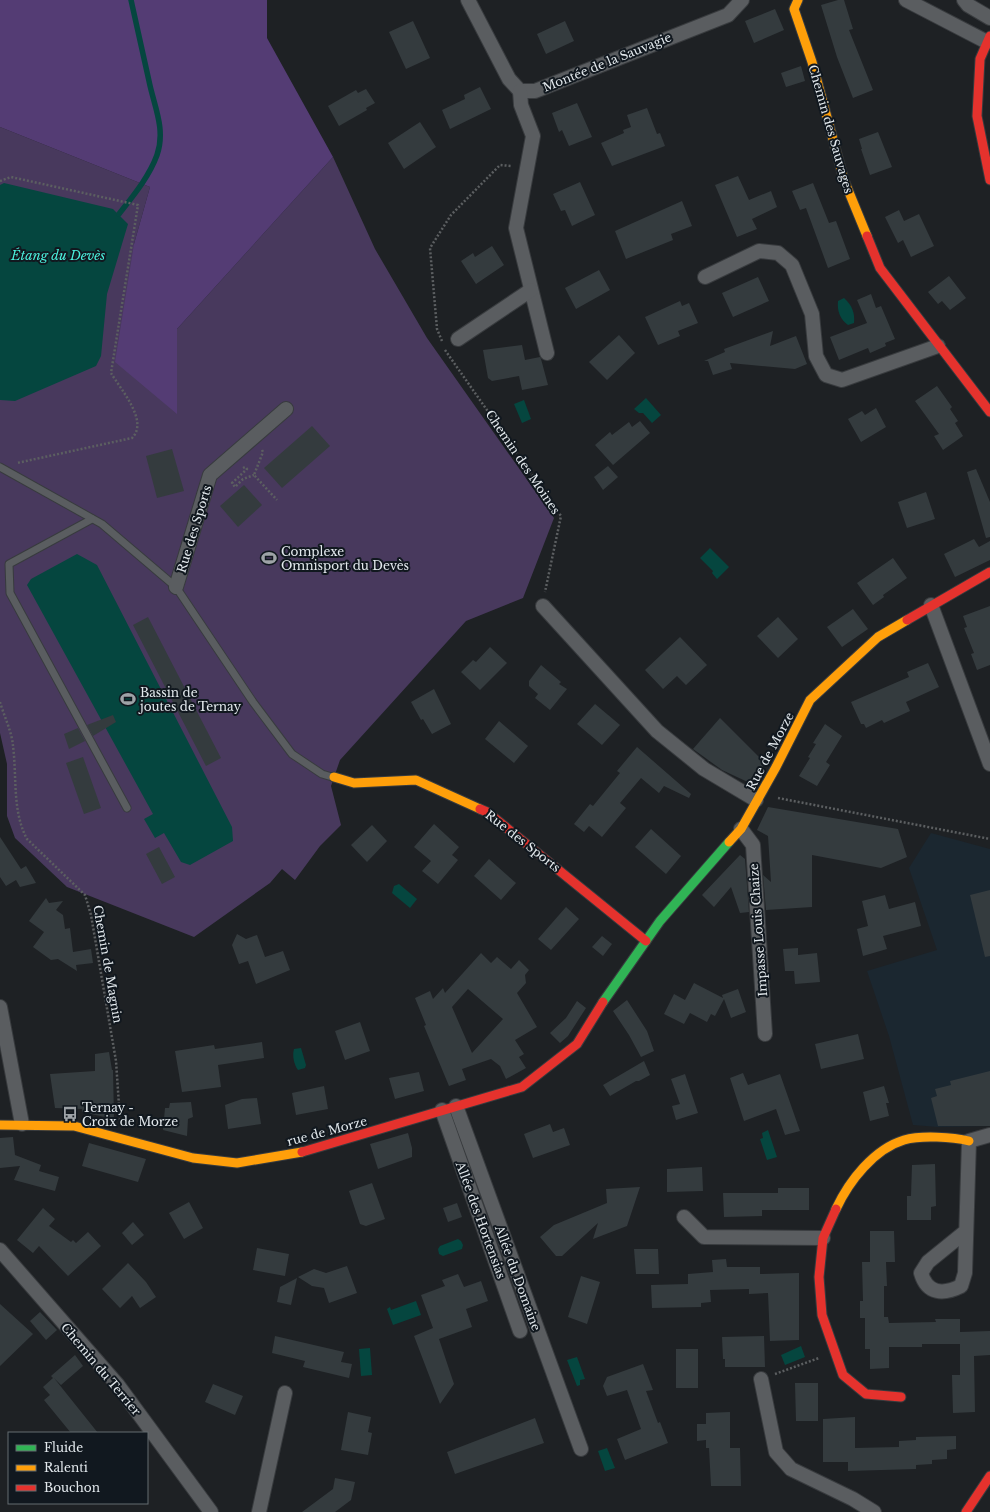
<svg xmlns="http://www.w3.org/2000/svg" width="990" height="1512" font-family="'Libre Baskerville',serif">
  <rect width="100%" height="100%" fill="#1e2124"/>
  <polygon fill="#1b2730" points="931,833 990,849 990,1126 938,1127 913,1125 889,1036 867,971 937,950 909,868"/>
  <polygon fill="#48395d" points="0,127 150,187 134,244 177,413 177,329 333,157 375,249 427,338 554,518 523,598 466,621 340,760 331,786 341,825 320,846 295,880 282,869 270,883 194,937 67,887 15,838 7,816 7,764 0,733"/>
  <polygon fill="#543c74" points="0,0 267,0 267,38 333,157 177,329 177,414 115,362 134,244 150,187 0,127"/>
  <g fill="#05463f">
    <polygon points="4,183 113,209 128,224 107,294 101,356 96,366 15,401 0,400 0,185"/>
    <path d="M844 298C852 305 855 313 854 323L848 325C840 319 837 311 838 301Z"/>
    <polygon points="646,398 661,415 652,423 643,413 639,413 634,409"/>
    <polygon points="524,400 531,419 522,423 514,404"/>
    <polygon points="710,548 729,567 717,579 712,573 713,571 700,558"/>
    <polygon points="77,554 97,565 232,827 233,841 190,865 181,862 164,833 155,838 144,819 153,814 27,585 31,579"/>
    <polygon points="399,884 417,899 410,908 392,893 394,886"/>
    <path d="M301 1048 306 1065 305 1068 298 1070C294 1065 292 1055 294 1049Z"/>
    <polygon points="768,1130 777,1157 767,1160 760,1139 763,1138 762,1133"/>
    <polygon points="458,1239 461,1241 463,1245 462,1249 443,1256 439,1254 438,1249 440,1246"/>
    <polygon points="416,1301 421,1315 393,1325 387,1309 390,1307 391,1310"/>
    <polygon points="801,1346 805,1357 785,1365 781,1355"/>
    <polygon points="370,1348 372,1375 361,1376 359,1349"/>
    <polygon points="577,1357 585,1379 580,1380 580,1385 577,1386 567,1360"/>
    <polygon points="607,1448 615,1468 605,1471 598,1451"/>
  </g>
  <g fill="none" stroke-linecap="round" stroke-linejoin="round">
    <path stroke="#05463f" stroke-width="5.5" d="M119 214C133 196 149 177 157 155 166 129 154 106 149 81 143 54 137 27 131 0"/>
  </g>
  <g fill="#343b3e" fill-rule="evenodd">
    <polygon points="838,0 844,0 853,29 849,30 873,90 853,98 837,57 821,5"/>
    <polygon points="775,9 784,30 754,43 745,21"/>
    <polygon points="413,21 430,58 406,69 389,32"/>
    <polygon points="565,21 574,41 546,54 537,34"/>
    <polygon points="801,66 805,81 786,87 781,73"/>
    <polygon points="480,87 491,109 450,129 442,110 465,99 464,95"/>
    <polygon points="366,89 375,103 366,108 367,110 339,126 328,106 356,90 358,93"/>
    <polygon points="577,103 592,137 569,146 562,130 559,132 552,113"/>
    <polygon points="647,108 657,134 660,133 665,146 612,166 601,143 624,133 623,130 631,127 627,115"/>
    <polygon points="420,122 436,147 404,169 388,143"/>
    <polygon points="878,132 892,167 870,175 861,149 862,149 859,139"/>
    <polygon points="738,176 749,200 771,191 777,207 752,219 757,229 737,237 715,185"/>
    <polygon points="580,182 595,215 572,226 565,210 561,211 553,194"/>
    <polygon points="813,183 829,223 836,221 850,259 828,268 806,208 800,210 792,191"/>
    <polygon points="682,201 692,226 671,234 673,240 626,259 615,231"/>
    <polygon points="899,210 904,221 919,214 934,246 911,257 903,240 898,243 885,217"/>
    <polygon points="492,246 504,265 476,284 461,261 473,253 475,257"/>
    <polygon points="599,270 610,290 576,309 565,288"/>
    <polygon points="949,276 966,298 950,310 942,301 938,304 928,292"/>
    <polygon points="758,277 769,301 733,317 722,293"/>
    <polygon points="871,294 876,308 881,306 895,339 885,343 886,346 870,353 868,348 839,360 830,337 867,323 857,300"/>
    <polygon points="680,301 682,306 689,303 698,323 678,331 680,336 658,345 645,317"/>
    <polygon points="773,331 770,346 796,336 807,364 795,369 730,363 732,369 713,375 708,361 704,361 725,352 724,349"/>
    <polygon points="619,335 635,353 607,380 589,362"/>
    <polygon points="522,345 525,360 540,357 541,359 548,385 522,390 519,376 492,381 488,378 483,350"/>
    <polygon points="937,386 952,407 950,409 958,421 955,423 963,436 943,450 934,436 939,434 915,401"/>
    <polygon points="876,408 886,427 861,442 848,419 862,411 865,415"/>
    <polygon points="640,421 650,433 613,465 595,445 610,432 612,435 629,422 632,427"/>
    <polygon points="312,426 330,446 282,488 264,468"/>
    <polygon points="172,449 184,491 157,498 146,456"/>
    <polygon points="608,466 618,477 603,490 594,477"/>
    <polygon points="976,469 990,502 990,537 986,538 967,472"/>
    <polygon points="244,485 262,505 238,527 220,506"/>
    <polygon points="926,492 935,519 907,528 898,502"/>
    <polygon points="974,539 979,547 990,541 990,560 955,577 944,554"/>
    <polygon points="893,558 907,578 883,595 884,597 873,605 857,583"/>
    <polygon points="990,606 990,665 977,670 971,654 974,653 964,628 967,627 963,616"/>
    <polygon points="853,609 868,629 842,647 827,627"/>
    <polygon points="148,617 221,758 206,766 133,625"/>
    <polygon points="778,617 798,639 778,658 757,636"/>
    <polygon points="680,637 707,665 686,685 677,676 663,689 645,670"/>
    <polygon points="490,647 507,663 480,690 461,672 473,660 476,662"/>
    <polygon points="928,663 939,687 906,702 910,711 884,723 882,720 866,728 864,724 861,724 851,702 909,677 907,672"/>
    <polygon points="541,665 561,682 559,684 567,689 550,710 535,698 538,694 529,686 529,681"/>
    <polygon points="434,689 451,724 432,734 423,719 421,720 411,702"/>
    <polygon points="595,704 620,725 602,745 577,724"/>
    <polygon points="113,715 116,722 93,736 87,725"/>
    <polygon points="720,718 765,763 752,784 722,770 693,749"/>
    <polygon points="499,721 528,746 514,763 485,739"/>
    <polygon points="825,724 842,736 826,762 830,765 817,786 799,776 810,758 808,757 816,744 813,743"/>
    <polygon points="78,728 85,741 69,749 64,734"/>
    <polygon points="637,747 691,794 689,798 664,786 659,793 641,778 620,803 626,808 602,837 589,826 584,832 574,824 590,804 593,806 620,773 617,771"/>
    <polygon points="83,757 101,808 84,814 66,763"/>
    <polygon points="768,807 898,829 907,857 881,868 812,855 812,907 766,910 763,875 771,882 768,836 757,830"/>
    <polygon points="434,824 459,847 452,855 458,860 438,884 422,871 431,861 414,847"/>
    <polygon points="372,825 387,841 367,862 351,845"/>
    <polygon points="651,829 681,856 666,874 635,847"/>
    <polygon points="0,837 21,869 26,866 36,883 20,887 16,880 6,886 0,877"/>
    <polygon points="159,847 175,877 162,884 146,854"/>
    <polygon points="740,855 745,859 749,912 740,913 731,887 714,907 702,895"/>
    <polygon points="489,859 516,883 501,900 474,876"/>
    <polygon points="990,890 990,956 985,957 970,895"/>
    <polygon points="885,895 889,909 915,902 921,926 883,936 887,949 863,956 857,929 868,926 862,901"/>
    <polygon points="46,898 49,903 63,901 56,910 63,915 65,929 70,928 73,952 91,949 93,963 76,965 77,971 58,959 51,960 33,947 44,932 29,921"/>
    <polygon points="566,907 579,919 551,950 538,939"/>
    <polygon points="237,934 246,939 257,935 265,957 283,951 290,970 256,984 248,961 239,964 232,945"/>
    <polygon points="602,936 612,944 603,956 592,947"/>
    <polygon points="798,948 798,955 817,953 820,982 795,984 794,971 785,971 783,949"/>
    <path d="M481 953 491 963 497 957 511 969 519 960 529 970 525 975 526 983 517 993 537 1027 515 1040 524 1054 519 1057 526 1068 506 1079 500 1066 491 1059 462 1069 466 1080 449 1086 424 1026 426 1025 415 998 430 991 433 999 443 988 445 993ZM468 989 503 1019 472 1053 452 1007Z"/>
    <polygon points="694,983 723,998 722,995 738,989 746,1012 731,1018 724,999 715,1016 711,1014 707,1022 690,1013 684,1024 664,1014 674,994 685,1000"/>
    <polygon points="627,1000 647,1031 654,1051 641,1057 629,1035 613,1011"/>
    <polygon points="577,1001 586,1008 568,1036 560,1043 550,1033 566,1018"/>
    <polygon points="360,1022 370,1051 345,1060 335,1031"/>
    <polygon points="858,1034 864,1059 821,1069 815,1044"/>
    <polygon points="262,1042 264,1058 218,1065 221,1087 182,1092 175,1051 214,1045 215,1049"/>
    <polygon points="109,1052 112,1070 113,1070 114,1119 82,1112 82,1109 55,1108 50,1074 95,1071 95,1054"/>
    <polygon points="644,1061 650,1075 639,1081 636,1081 610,1096 603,1085"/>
    <polygon points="990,1071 990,1126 938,1126 931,1098 937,1096 935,1089 951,1085 950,1081"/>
    <polygon points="419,1072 424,1091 395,1099 389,1078"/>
    <polygon points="743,1073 748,1085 780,1074 800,1131 785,1135 776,1109 744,1121 730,1078"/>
    <polygon points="685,1074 698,1113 676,1120 672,1106 680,1104 671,1079"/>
    <polygon points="324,1086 328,1109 296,1115 292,1093"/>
    <polygon points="884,1086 889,1103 886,1103 889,1116 870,1121 863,1092"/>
    <polygon points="257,1098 261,1124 228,1129 225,1105 242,1099"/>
    <polygon points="191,1102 193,1117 188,1119 187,1136 163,1130 165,1108 169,1108 170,1103"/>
    <polygon points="550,1124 553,1132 564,1128 570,1145 533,1158 524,1134"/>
    <polygon points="408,1133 412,1148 412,1157 378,1169 370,1144"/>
    <polygon points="13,1137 15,1155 41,1165 39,1171 59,1177 55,1191 14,1180 20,1166 0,1168 0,1138"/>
    <polygon points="89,1143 146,1159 138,1182 82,1166"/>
    <polygon points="935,1164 936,1206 931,1207 931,1220 907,1220 907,1196 911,1196 912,1165"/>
    <polygon points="702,1167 703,1191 667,1192 667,1169"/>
    <polygon points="372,1183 385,1219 366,1226 360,1224 349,1191"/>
    <polygon points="640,1187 627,1226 593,1239 598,1223 562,1256 556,1256 540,1237 554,1225 607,1203 606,1189"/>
    <polygon points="778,1188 809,1188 809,1210 762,1210 762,1216 724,1217 723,1193 778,1193"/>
    <polygon points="189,1202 203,1228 184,1239 169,1213"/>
    <polygon points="457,1203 462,1217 448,1222 443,1208"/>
    <polygon points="43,1208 55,1219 49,1226 71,1242 73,1240 76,1243 88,1232 101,1246 68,1276 39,1246 33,1253 17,1240"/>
    <polygon points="133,1222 144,1235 132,1245 122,1233"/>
    <polygon points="870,1231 894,1231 895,1262 886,1262 887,1286 884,1286 884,1317 888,1317 889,1323 936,1322 935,1319 960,1319 960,1344 922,1344 922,1347 889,1347 889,1368 870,1369 870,1349 865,1349 865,1318 860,1318 860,1301 863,1301 862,1262 870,1262"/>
    <polygon points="257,1248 289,1254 285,1276 253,1270"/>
    <polygon points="634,1249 658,1249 659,1274 636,1274"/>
    <polygon points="726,1259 727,1267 760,1267 760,1274 799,1273 799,1340 770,1341 768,1293 749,1294 749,1289 710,1290 711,1302 701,1303 701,1307 652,1308 651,1285 688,1284 688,1274 713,1272 712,1260"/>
    <polygon points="128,1263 146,1282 156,1297 140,1308 132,1296 120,1308 102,1289"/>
    <polygon points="347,1266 357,1293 329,1303 324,1288 312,1286 298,1277 314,1269 326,1273"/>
    <polygon points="458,1274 464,1287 481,1281 488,1301 466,1309 472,1327 439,1339 454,1384 440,1404 414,1336 433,1328 421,1295 445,1286 442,1280"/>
    <polygon points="581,1276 600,1282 587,1324 568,1317"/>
    <polygon points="297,1278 291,1305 277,1302 280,1287"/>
    <polygon points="0,1304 33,1334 0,1366"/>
    <polygon points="40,1312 57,1330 46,1340 30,1321"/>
    <polygon points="990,1331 990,1355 974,1356 975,1412 953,1413 952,1375 960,1375 960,1332"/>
    <polygon points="275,1336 344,1352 341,1362 352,1364 349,1378 303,1367 305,1361 272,1353"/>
    <polygon points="764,1336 765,1367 725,1367 725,1359 723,1359 722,1337"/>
    <rect x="676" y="1349" width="22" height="39"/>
    <polygon points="75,1355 83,1366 61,1385 54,1378 98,1433 71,1433 44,1400 50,1395 43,1387 53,1378 51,1376"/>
    <polygon points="643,1364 653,1390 646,1391 658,1423 660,1422 668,1443 625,1460 617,1439 641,1429 627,1390 607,1396 603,1386 607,1377"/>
    <polygon points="795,1383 818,1383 818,1421 796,1421"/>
    <polygon points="213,1384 243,1396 235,1415 205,1402"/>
    <polygon points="348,1412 371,1417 368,1432 372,1433 368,1455 341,1450"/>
    <polygon points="730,1412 730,1448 740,1448 741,1486 711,1486 709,1448 706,1448 706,1440 697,1441 697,1424 706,1424 706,1413"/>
    <polygon points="855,1417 855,1448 899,1447 899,1441 916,1440 916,1437 956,1436 956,1449 947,1450 947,1459 932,1460 932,1464 916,1465 916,1469 848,1471 848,1462 823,1462 823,1419"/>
    <polygon points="535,1418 544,1443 455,1474 447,1452"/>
    <polygon points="335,1478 355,1482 351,1500 335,1512 302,1512 333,1489"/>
  </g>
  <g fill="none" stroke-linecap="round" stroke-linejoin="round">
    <g stroke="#383b3e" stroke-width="9">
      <g id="lane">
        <polyline points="0,467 102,524 176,587 253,702 292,754 322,774 332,777"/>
        <polyline points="92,519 9,564 10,593 127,808"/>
      </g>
    </g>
    <g stroke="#383b3e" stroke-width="16">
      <g id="street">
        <polyline points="468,0 509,79 520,91 535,91 728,15 742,0"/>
        <polyline points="906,0 987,42"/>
        <polyline points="964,0 968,5 990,18"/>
        <polyline points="520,91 521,105 533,136 516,228 547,353"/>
        <polyline points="705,277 759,251 778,253 792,265 812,314 816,356 826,375 842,380 938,346"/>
        <polyline points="458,339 531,290"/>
        <polyline points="176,587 210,475 286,409"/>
        <polyline points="931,605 990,764"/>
        <polyline points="543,606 657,731 704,769 756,800"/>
        <polyline points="741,829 753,845 765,1034"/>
        <polyline points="0,1007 22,1124"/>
        <polyline points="456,1106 581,1449"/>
        <polyline points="442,1110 520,1331"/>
        <polyline points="684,1217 704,1237 823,1238"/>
        <path d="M965 1232 928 1262 921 1273C927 1294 943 1295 961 1286L965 1273 969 1141 990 1135"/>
        <polyline points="0,1250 117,1384 211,1512"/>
        <polyline points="761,1379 776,1452 791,1469 853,1499 874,1512"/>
        <polyline points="259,1512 285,1393"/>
      </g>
    </g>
    <g stroke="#383b3e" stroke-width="11">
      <polyline id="fast" points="603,1002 660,921 729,842"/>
    </g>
    <g stroke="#383b3e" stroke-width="11">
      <g id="slow">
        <polyline points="798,0 794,9 812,62 844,180 867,236"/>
        <polyline points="334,777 354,783 416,780 480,809"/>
        <polyline points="729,842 741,829 776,767 810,700 878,637 907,620"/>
        <polyline points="0,1125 74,1126 193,1158 237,1163 302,1152"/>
        <path d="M836 1209C849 1181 874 1149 904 1140 921 1135 953 1137 969 1141"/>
      </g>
    </g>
    <g stroke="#383b3e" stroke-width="11">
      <g id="jam">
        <polyline points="990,36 980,59 977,116 990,180"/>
        <polyline points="867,236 880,268 990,412"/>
        <polyline points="907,620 990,572"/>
        <polyline points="480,809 487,812 646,941"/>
        <polyline points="302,1152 522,1087 577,1044 603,1002"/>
        <polyline points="836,1209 823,1238 819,1277 822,1315 843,1375 866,1394 901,1397"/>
        <polyline points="966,1512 990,1476"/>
      </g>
    </g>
    <g stroke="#5c5f61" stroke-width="2.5" stroke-dasharray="2 2" stroke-linecap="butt">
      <path d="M0 181 11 177 138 205 111 373C121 390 149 421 132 438L17 463"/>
      <polyline points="442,341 437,329 430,248 451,215 500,165 511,166"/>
      <polyline points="445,350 561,516 545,592"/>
      <polyline points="262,450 263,452 254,475 277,500"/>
      <polyline points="243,468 245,467 247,469 232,483 235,487 243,479 254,475"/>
      <path d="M0 702C4 716 12 732 13 746 17 777 12 811 27 839L85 895 91 915 116 1061 120 1120"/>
      <polyline points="778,798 990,839"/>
      <polyline points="775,1374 819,1358"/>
    </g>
    <use href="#lane" stroke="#5a5d60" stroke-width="7"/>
    <use href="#street" stroke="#5a5d60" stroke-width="14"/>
    <use href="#fast" stroke="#30b455" stroke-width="9"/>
    <use href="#slow" stroke="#ff9f0a" stroke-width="9"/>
    <use href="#jam" stroke="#e5322d" stroke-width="9"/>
  </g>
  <defs>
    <g id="stadium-bare" transform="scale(1.2)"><path d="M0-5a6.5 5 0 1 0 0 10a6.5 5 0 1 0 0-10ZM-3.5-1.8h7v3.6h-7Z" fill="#9ea3a7" stroke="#11181f" stroke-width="2.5" paint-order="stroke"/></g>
    <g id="bus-bare" transform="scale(1.2)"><path d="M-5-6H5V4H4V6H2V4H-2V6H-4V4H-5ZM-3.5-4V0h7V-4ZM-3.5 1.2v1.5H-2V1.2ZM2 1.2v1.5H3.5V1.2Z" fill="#9ea3a7" stroke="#11181f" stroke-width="2.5" paint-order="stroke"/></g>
  </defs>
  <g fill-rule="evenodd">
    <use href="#stadium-bare" x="269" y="558"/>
    <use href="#stadium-bare" x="128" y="699"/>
    <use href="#bus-bare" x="70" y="1114"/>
  </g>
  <g text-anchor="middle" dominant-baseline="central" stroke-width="4" stroke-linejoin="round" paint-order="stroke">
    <g font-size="12" fill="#e3e9ed" stroke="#11181f">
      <text transform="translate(607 62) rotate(-22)">Montée de la Sauvagie</text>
      <text transform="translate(831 129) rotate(74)">Chemin des Sauvages</text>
      <text transform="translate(523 462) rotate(56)">Chemin des Moines</text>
      <text transform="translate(194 529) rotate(-73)">Rue des Sports</text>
      <text transform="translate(770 751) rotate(-62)">Rue de Morze</text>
      <text transform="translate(523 841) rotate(38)">Rue des Sports</text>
      <text transform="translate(758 930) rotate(-94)">Impasse Louis Chaize</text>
      <text transform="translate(108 964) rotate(80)">Chemin de Magnin</text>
      <text transform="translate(327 1131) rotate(-15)">rue de Morze</text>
      <text transform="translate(481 1220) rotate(70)">Allée des Hortensias</text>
      <text transform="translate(518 1278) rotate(70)">Allée du Domaine</text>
      <text transform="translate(101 1369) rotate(50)">Chemin du Terrier</text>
    </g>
    <g font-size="12" fill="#e3e9ed" stroke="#11181f" text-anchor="start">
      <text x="281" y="551">Complexe<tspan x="281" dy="14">Omnisport du Devès</tspan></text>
      <text x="140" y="692">Bassin de<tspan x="140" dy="14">joutes de Ternay</tspan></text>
      <text x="82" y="1107">Ternay -<tspan x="82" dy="14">Croix de Morze</tspan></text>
    </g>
    <g font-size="13" font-style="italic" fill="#4bf0dd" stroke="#11181f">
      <text x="58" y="255">Étang du Devès</text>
    </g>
  </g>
  <rect x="8" y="1432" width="140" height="72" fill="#11181f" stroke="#656c71"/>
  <rect x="16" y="1445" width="20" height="6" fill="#30b455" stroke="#656c71"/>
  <text x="44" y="1452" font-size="12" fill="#e3e9ed">Fluide</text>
  <rect x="16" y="1465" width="20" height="6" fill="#ff9f0a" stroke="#656c71"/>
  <text x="44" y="1472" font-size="12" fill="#e3e9ed">Ralenti</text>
  <rect x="16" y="1485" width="20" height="6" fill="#e5322d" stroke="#656c71"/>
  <text x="44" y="1492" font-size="12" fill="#e3e9ed">Bouchon</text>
</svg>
